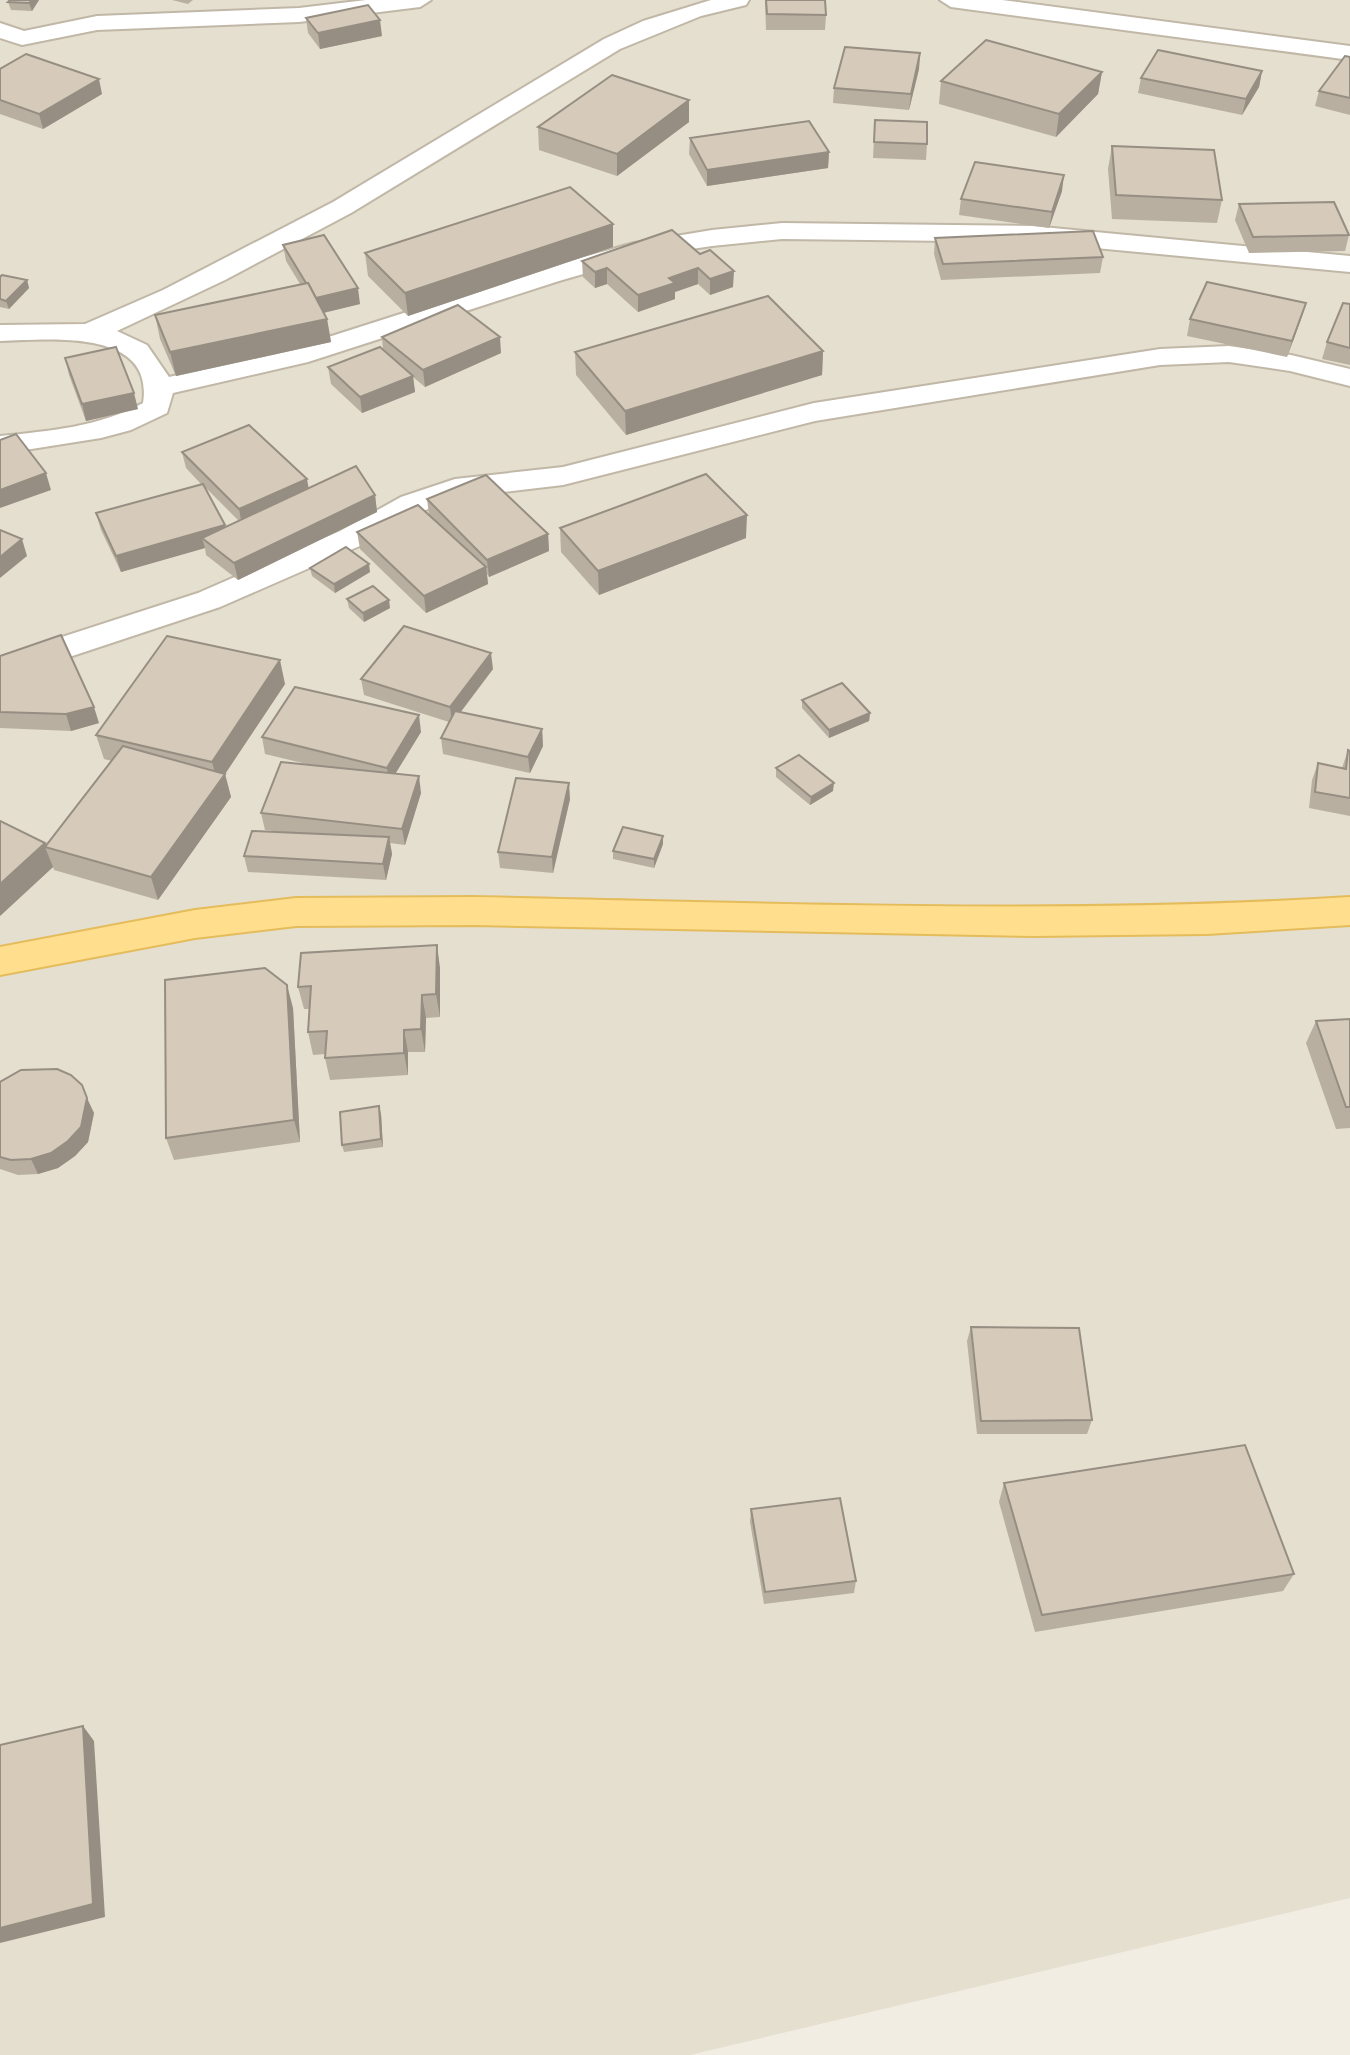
<svg xmlns="http://www.w3.org/2000/svg" width="1350" height="2055" font-family="Commissioner,sans-serif">
  <rect width="100%" height="100%" fill="#f1ede2"/>
  <polygon fill="#e5dfcf" points="0,0 1350,0 1350,1898 690,2055 0,2055"/>
  <g fill="none" stroke-linecap="round" stroke-linejoin="round">
    <g stroke="#c0b7a7" stroke-width="4">
      <g id="minor">
        <polygon points="366,0 431,0 420,7 299,22 97,30 22,45 0,38 0,23 24,31 97,16 299,8"/>
        <path d="M711 0H749L746 5 701 16 620 49 351 213 225 280 117 331 147 345 169 377 291 349 541 269 634 243 712 230 782 223 1032 226 1350 256V272L1032 242 782 239 712 246 645 256 559 281 308 362 173 393 167 413 131 430 101 438 0 454V436C49 431 99 427 143 403 155 327 46 340 0 341V325L85 324 163 290 333 202 604 39 643 21Z"/>
        <polygon points="940,0 1002,0 1350,46 1350,60 951,7"/>
        <polygon points="1229,346 1291,355 1350,369 1350,386 1290,371 1229,362 1160,365 815,421 563,485 460,497 423,511 362,545 220,607 0,680 0,657 198,593 340,531 401,497 455,479 563,467 814,403 1160,349"/>
      </g>
    </g>
    <g stroke="#e5bc5b" stroke-width="4">
      <path id="major" d="M475 897C767 903 1059 915 1350 897V925L1207 934 1033 936 475 925 296 926 195 938 0 975V947L195 910 296 898Z"/>
    </g>
    <use href="#minor" fill="#fff" fill-rule="evenodd"/>
    <use href="#major" fill="#ffdf8d" fill-rule="evenodd"/>
  </g>
  <g fill="#b8afa0" fill-rule="evenodd">
    <polygon points="39,0 32,11 11,10 8,2"/>
    <polygon points="172,0 193,0 188,4"/>
    <polygon points="765,0 825,0 826,15 825,30 766,30"/>
    <polygon points="306,18 382,36 320,49 308,33"/>
    <polygon points="920,53 919,69 909,110 833,103 834,88"/>
    <polygon points="1350,57 1350,115 1315,106 1319,91"/>
    <polygon points="0,69 102,94 43,129 0,114"/>
    <polygon points="1262,71 1259,87 1242,115 1138,93 1141,78"/>
    <polygon points="1102,72 1098,94 1056,137 939,104 941,81"/>
    <polygon points="875,120 927,144 926,160 873,158"/>
    <polygon points="689,122 617,176 539,150 538,127"/>
    <polygon points="690,138 829,152 828,168 707,186 689,154"/>
    <polygon points="1112,146 1222,200 1217,223 1112,219 1108,169"/>
    <polygon points="1062,191 1049,228 959,215 961,199"/>
    <polygon points="1239,204 1349,235 1345,251 1249,253 1235,220"/>
    <polygon points="613,224 613,247 408,316 368,276 365,253"/>
    <polygon points="672,230 733,287 710,295 698,284 675,292 675,299 638,312 607,284 595,288 583,277 582,261"/>
    <polygon points="935,238 1103,257 1100,273 941,280 934,254"/>
    <polygon points="283,245 360,304 324,313 327,319 331,342 176,376 160,339 155,315 300,284 286,261"/>
    <polygon points="0,277 27,280 29,288 9,309 0,307"/>
    <polygon points="1350,304 1350,365 1322,359 1327,342"/>
    <polygon points="1190,319 1301,319 1287,357 1187,336"/>
    <polygon points="382,337 501,353 425,387 413,377 415,392 362,413 331,384 328,367 383,350"/>
    <polygon points="823,351 822,375 626,435 576,375 575,352"/>
    <polygon points="65,358 138,409 86,421 69,375"/>
    <path d="M182 452 308 489 375 495 377 512 238 580 206 555 205 548 121 572 101 530 96 513 201 484 186 468ZM205 487 239 521 225 528Z"/>
    <polygon points="427,499 548,534 549,551 489,577 487,574 488,584 426,613 360,549 357,532 429,515"/>
    <polygon points="560,528 746,538 599,595 561,552"/>
    <polygon points="310,568 370,572 335,593 312,576"/>
    <polygon points="347,599 390,608 364,622 349,608"/>
    <polygon points="0,656 99,723 71,731 0,728"/>
    <polygon points="493,669 461,712 542,729 543,746 530,773 443,754 441,738 449,722 364,695 361,679"/>
    <polygon points="285,684 225,774 231,797 158,900 54,870 53,867 0,916 45,843 46,846 112,761 104,759 96,735"/>
    <polygon points="802,700 870,713 869,721 829,738 802,708"/>
    <polygon points="421,732 395,774 421,793 405,845 390,843 392,854 386,880 248,872 244,856 293,833 265,830 261,813 315,766 265,754 262,737"/>
    <polygon points="1348,750 1350,751 1350,816 1309,808 1312,780 1318,763 1342,768"/>
    <polygon points="776,768 833,791 810,805 776,777"/>
    <polygon points="570,799 553,873 500,868 498,852"/>
    <polygon points="663,844 654,868 613,859 613,851"/>
    <polygon points="440,968 440,1017 426,1018 425,1052 408,1052 408,1075 330,1080 325,1058 325,1054 313,1055 308,1032 309,1009 304,1009 298,987"/>
    <polygon points="293,1008 300,1142 174,1160 166,1138"/>
    <polygon points="1350,1019 1350,1128 1336,1129 1306,1043 1316,1021"/>
    <polygon points="0,1082 94,1113 88,1142 75,1156 58,1168 38,1174 18,1175 0,1169"/>
    <polygon points="381,1114 383,1147 344,1152 342,1145"/>
    <polygon points="971,1327 1092,1420 1087,1434 977,1434 967,1341"/>
    <polygon points="1004,1483 1294,1574 1283,1591 1035,1632 999,1502"/>
    <polygon points="751,1509 856,1581 854,1593 764,1604 750,1522"/>
  </g>
  <g fill="#968e82">
    <polygon points="32,0 39,0 32,11 29,3"/>
    <polygon points="380,20 382,36 320,49 318,33"/>
    <polygon points="920,53 919,69 909,110 911,94"/>
    <polygon points="1262,71 1259,87 1242,115 1246,99"/>
    <polygon points="1102,72 1098,94 1056,137 1059,114"/>
    <polygon points="99,79 102,94 43,129 39,114"/>
    <polygon points="689,100 689,122 617,176 617,154"/>
    <polygon points="829,152 828,168 707,186 707,170"/>
    <polygon points="1064,175 1062,191 1049,228 1052,212"/>
    <polygon points="613,224 613,247 408,316 405,293"/>
    <polygon points="607,268 607,284 595,288 595,272"/>
    <polygon points="698,268 698,284 675,292 675,299 638,312 638,295 669,278"/>
    <polygon points="734,271 733,287 710,295 710,279"/>
    <polygon points="27,280 29,288 9,309 6,301"/>
    <polygon points="358,288 360,304 318,314 316,298"/>
    <polygon points="1306,303 1301,319 1287,357 1292,341"/>
    <polygon points="327,319 331,342 176,376 170,352"/>
    <polygon points="500,337 501,353 425,387 423,370"/>
    <polygon points="823,351 822,375 626,435 625,411"/>
    <polygon points="413,376 415,392 362,413 360,397"/>
    <polygon points="134,393 138,409 86,421 82,404"/>
    <polygon points="46,473 51,490 0,508 0,490"/>
    <polygon points="307,479 310,496 242,525 239,509"/>
    <polygon points="375,495 377,512 238,580 234,563"/>
    <polygon points="747,515 746,538 599,595 598,571"/>
    <polygon points="225,525 229,542 202,538 205,548 121,572 116,556"/>
    <polygon points="548,534 549,551 489,577 487,560"/>
    <polygon points="22,539 27,556 0,578 0,557"/>
    <polygon points="369,564 370,572 335,593 334,584"/>
    <polygon points="486,567 488,584 426,613 424,596"/>
    <polygon points="389,600 390,608 364,622 363,613"/>
    <polygon points="491,653 493,669 452,723 450,707"/>
    <polygon points="280,660 285,684 225,774 231,797 158,900 151,877 218,784 212,762"/>
    <polygon points="94,707 99,723 71,731 66,714"/>
    <polygon points="870,713 869,721 829,738 829,730"/>
    <polygon points="419,715 421,732 389,784 387,768"/>
    <polygon points="542,729 543,746 530,773 528,757"/>
    <polygon points="419,776 421,793 405,845 402,829"/>
    <polygon points="569,783 570,799 553,873 552,857"/>
    <polygon points="834,783 833,791 810,805 811,797"/>
    <polygon points="663,836 663,844 654,868 654,859"/>
    <polygon points="389,837 392,854 386,880 383,864"/>
    <polygon points="45,843 47,847 45,847 53,867 0,916 0,884"/>
    <polygon points="437,945 440,968 440,1017 436,994"/>
    <polygon points="287,985 293,1008 300,1142 294,1120"/>
    <polygon points="422,995 426,1018 425,1052 421,1029"/>
    <polygon points="404,1030 408,1052 408,1075 404,1053"/>
    <polygon points="87,1098 94,1113 88,1142 75,1156 58,1168 38,1174 31,1159"/>
    <polygon points="379,1106 381,1114 383,1147 381,1139"/>
    <polygon points="83,1726 94,1741 105,1917 0,1943 0,1928"/>
  </g>
  <g fill="#d6cbba" stroke="#968e82" stroke-width="2">
    <polygon points="10,0 32,0 29,3 8,2"/>
    <polygon points="766,0 825,0 826,15 767,14"/>
    <polygon points="368,5 380,20 318,33 306,18"/>
    <polygon points="986,40 1102,72 1059,114 941,81"/>
    <polygon points="845,47 920,53 911,94 834,88"/>
    <polygon points="1158,50 1262,71 1246,99 1141,78"/>
    <polygon points="26,54 99,79 39,114 0,100 0,69"/>
    <polygon points="1345,56 1350,57 1350,98 1319,91"/>
    <polygon points="612,75 689,100 617,154 538,127"/>
    <polygon points="875,120 927,122 927,144 874,142"/>
    <polygon points="809,121 829,152 707,170 690,138"/>
    <polygon points="1112,146 1214,150 1222,200 1116,195"/>
    <polygon points="975,162 1064,175 1052,212 961,199"/>
    <polygon points="570,187 613,224 405,293 365,253"/>
    <polygon points="1334,202 1349,235 1253,237 1239,204"/>
    <polygon points="672,230 700,254 710,250 734,271 710,279 698,268 669,278 675,283 638,295 607,268 595,272 582,261"/>
    <polygon points="1093,231 1103,257 943,264 935,238"/>
    <polygon points="324,235 358,288 316,298 308,283 306,283 283,245"/>
    <polygon points="2,275 27,280 6,301 0,299 0,277"/>
    <polygon points="1207,282 1306,303 1292,341 1190,319"/>
    <polygon points="308,283 327,319 170,352 155,315"/>
    <polygon points="768,296 823,351 625,411 575,352"/>
    <polygon points="1343,303 1350,304 1350,348 1327,342"/>
    <polygon points="458,305 500,337 423,370 382,337"/>
    <polygon points="116,347 134,393 82,404 65,358"/>
    <polygon points="380,347 413,376 360,397 328,367"/>
    <polygon points="249,425 307,479 239,509 182,452"/>
    <polygon points="16,434 46,473 0,490 0,440"/>
    <polygon points="356,466 375,495 234,563 202,538"/>
    <polygon points="706,474 747,515 598,571 560,528"/>
    <polygon points="486,475 548,534 487,560 427,499"/>
    <polygon points="203,484 225,525 116,556 96,513"/>
    <polygon points="418,505 486,567 424,596 357,532"/>
    <polygon points="0,530 22,539 0,557"/>
    <polygon points="346,547 369,564 334,584 310,568"/>
    <polygon points="373,586 389,600 363,613 347,599"/>
    <polygon points="404,626 491,653 450,707 361,679"/>
    <polygon points="61,635 94,707 66,714 0,712 0,656"/>
    <polygon points="167,636 280,660 212,762 96,735"/>
    <polygon points="842,683 870,713 829,730 802,700"/>
    <polygon points="295,687 419,715 387,768 262,737"/>
    <polygon points="455,711 542,729 528,757 441,738"/>
    <polygon points="123,746 225,774 151,877 45,847"/>
    <polygon points="1348,750 1350,751 1350,798 1315,792 1318,763 1346,769"/>
    <polygon points="799,755 834,783 811,797 776,768"/>
    <polygon points="281,762 419,776 402,829 261,813"/>
    <polygon points="516,778 569,783 552,857 498,852"/>
    <polygon points="0,821 45,843 0,884"/>
    <polygon points="623,827 663,836 654,859 613,851"/>
    <polygon points="252,831 389,837 383,864 244,856"/>
    <polygon points="437,945 436,994 422,995 421,1029 404,1030 404,1053 325,1058 327,1031 308,1032 311,986 298,987 301,953"/>
    <polygon points="265,968 287,985 294,1120 166,1138 165,980"/>
    <polygon points="1350,1019 1350,1107 1346,1107 1316,1021"/>
    <polygon points="57,1069 71,1075 82,1085 87,1098 81,1127 68,1141 51,1153 31,1159 11,1160 0,1157 0,1082 21,1070"/>
    <polygon points="379,1106 381,1139 342,1145 340,1112"/>
    <polygon points="971,1327 1079,1328 1092,1420 981,1421"/>
    <polygon points="1245,1445 1294,1574 1042,1615 1004,1483"/>
    <polygon points="840,1498 856,1581 765,1592 751,1509"/>
    <polygon points="83,1726 93,1904 0,1928 0,1745"/>
  </g>
</svg>
